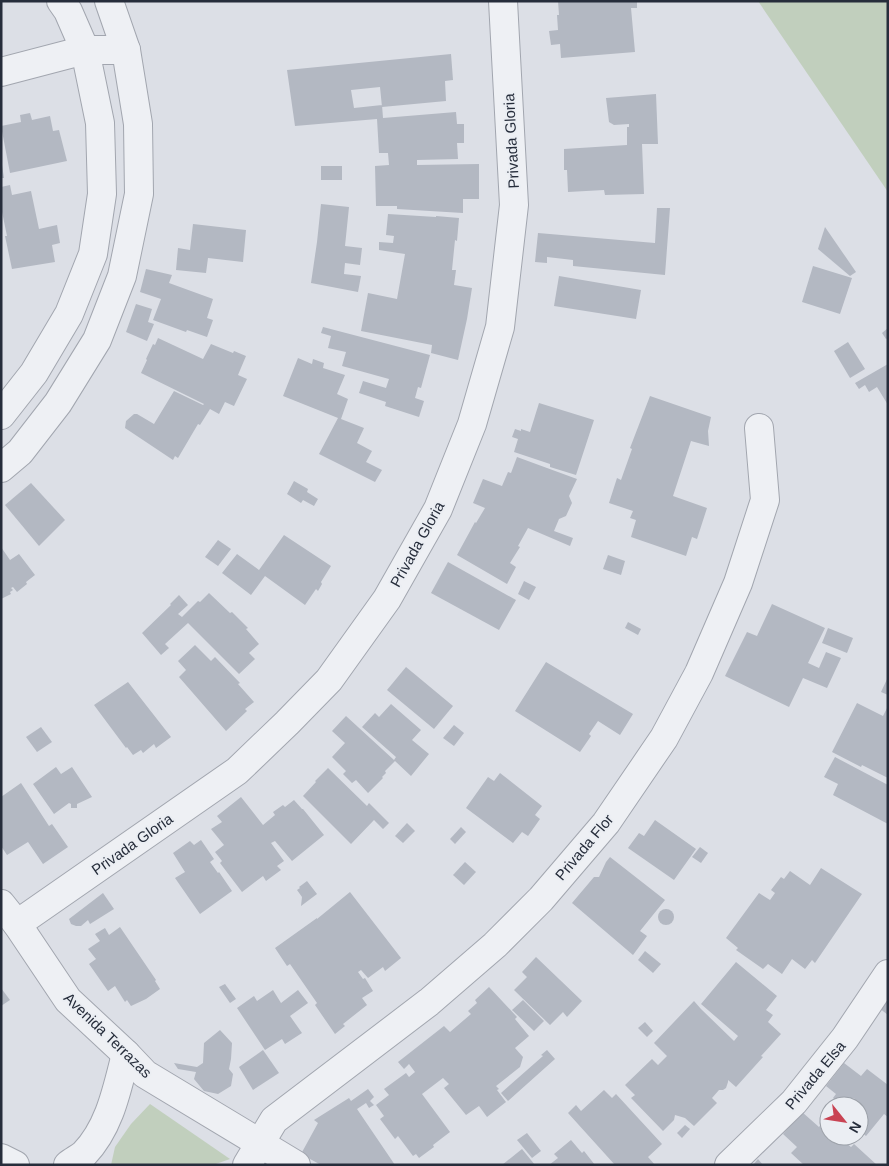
<svg xmlns="http://www.w3.org/2000/svg" width="889" height="1166" font-family="Helvetica,sans-serif">
  <rect width="100%" height="100%" fill="#dcdfe6"/>
  <g fill="#c1cfbd">
    <polygon points="758,1 888,1 888,192"/>
    <polygon points="150,1104 230,1159 213,1165 111,1165 115,1147 131,1124"/>
  </g>
  <g fill="#b3b8c2">
    <polygon points="558,1 637,1 637,8 631,8 635,52 561,58 560,44 551,45 549,31 558,30 557,15 559,15"/>
    <polygon points="451,54 453,80 445,81 446,101 382,107 380,87 351,90 354,108 382,105 383,118 456,112 457,124 464,124 464,143 457,143 458,159 417,160 417,165 479,164 479,199 463,199 463,213 397,209 397,206 376,206 375,166 389,165 388,153 379,153 377,119 295,126 287,70"/>
    <polygon points="656,94 658,144 642,144 644,194 605,195 604,190 568,192 567,170 564,170 564,149 627,145 627,127 629,127 629,124 614,125 609,122 606,98"/>
    <polygon points="30,113 32,120 50,116 53,131 59,130 67,161 10,173 1,126 21,122 20,115"/>
    <polygon points="1,165 2,165 4,178 1,178"/>
    <rect x="321" y="166" width="21" height="14"/>
    <polygon points="10,185 12,195 31,191 39,229 57,225 60,243 52,245 55,262 12,269 5,236 7,236 1,207 1,187"/>
    <polygon points="321,204 349,207 345,246 362,248 360,265 345,263 344,274 361,276 358,292 311,283 317,242"/>
    <polygon points="657,208 670,208 665,275 573,266 573,260 547,257 547,263 535,262 538,233 655,243"/>
    <polygon points="388,214 436,217 436,216 459,218 457,241 455,240 452,270 456,270 454,285 472,288 467,319 458,360 431,353 432,345 361,331 368,293 397,299 405,254 379,250 379,242 393,243 394,236 386,235"/>
    <polygon points="193,224 246,230 243,262 208,258 206,273 176,270 178,248 190,250"/>
    <polygon points="825,227 856,272 850,276 818,249"/>
    <polygon points="813,266 852,278 840,314 802,302"/>
    <polygon points="146,269 172,275 169,283 213,299 207,318 213,320 207,337 187,330 186,332 153,320 161,299 140,292"/>
    <polygon points="559,276 641,290 636,319 554,306"/>
    <polygon points="136,304 152,309 148,322 154,324 147,341 126,332"/>
    <polygon points="323,327 430,355 421,388 418,387 415,398 424,401 419,417 385,406 386,402 359,393 363,381 386,388 389,379 342,366 346,352 328,348 331,336 321,333"/>
    <polygon points="888,328 888,338 886,339 882,333"/>
    <polygon points="158,338 203,359 211,344 233,353 234,351 246,356 238,375 247,379 234,406 225,402 219,414 210,409 200,425 198,424 178,458 175,456 173,460 125,428 126,421 134,414 137,414 154,424 174,391 203,405 204,404 141,373 147,360 146,359 153,344 155,345"/>
    <polygon points="848,342 865,369 850,378 834,351"/>
    <polygon points="298,358 312,364 313,359 324,363 323,368 345,375 337,394 348,399 341,419 364,428 357,443 372,451 366,462 382,470 375,482 319,454 338,418 283,396"/>
    <polygon points="888,364 888,405 877,387 869,392 865,385 859,389 855,383"/>
    <polygon points="650,396 711,417 708,431 709,446 691,441 673,496 707,508 697,539 692,537 686,556 631,537 636,520 630,518 633,511 609,503 617,478 621,480 632,449 630,448"/>
    <polygon points="539,403 594,420 576,475 550,467 550,464 514,452 518,439 512,437 515,429 521,431 521,429 530,432"/>
    <polygon points="517,457 577,479 569,496 572,503 566,516 559,519 554,531 573,538 570,546 528,528 518,546 520,547 510,563 516,567 507,584 457,555 475,522 476,523 485,508 473,503 483,479 502,486 508,472 511,473"/>
    <polygon points="294,481 308,489 307,492 318,499 314,506 303,500 301,503 287,494"/>
    <polygon points="31,483 65,520 39,546 5,505"/>
    <polygon points="284,535 331,566 321,582 322,584 318,591 316,589 305,605 265,576 251,595 222,573 237,554 259,570"/>
    <polygon points="218,540 231,549 218,566 205,557"/>
    <polygon points="1,547 10,560 19,554 35,575 26,582 27,584 17,592 13,587 11,588 13,590 10,592 11,594 1,599"/>
    <polygon points="608,555 625,561 621,575 603,569"/>
    <polygon points="448,562 516,600 499,630 431,593"/>
    <polygon points="524,581 536,587 529,600 518,594"/>
    <polygon points="209,593 230,613 232,612 248,628 246,629 259,644 249,653 255,659 239,674 188,623 165,644 169,648 161,655 142,633 171,605 170,604 179,595 188,605 178,614 182,617 198,601 200,602"/>
    <polygon points="772,604 825,628 808,663 819,668 826,652 841,658 827,688 803,678 789,707 725,676 747,632 757,636"/>
    <polygon points="628,622 641,629 638,635 625,628"/>
    <polygon points="828,628 853,638 847,653 822,643"/>
    <polygon points="195,645 211,661 215,657 240,683 238,684 254,702 245,709 247,711 226,731 179,677 186,670 178,661"/>
    <polygon points="546,662 633,714 620,735 598,721 589,734 591,736 580,752 515,711"/>
    <polygon points="406,667 453,706 434,729 387,690"/>
    <polygon points="888,677 888,695 881,692"/>
    <polygon points="128,682 171,737 156,748 154,744 143,753 141,750 133,755 127,747 126,748 94,705"/>
    <polygon points="857,703 883,716 888,706 888,778 862,765 861,767 832,752"/>
    <polygon points="391,704 421,730 412,740 429,754 411,776 395,761 385,771 386,773 382,777 383,778 368,793 356,780 352,783 343,774 346,771 332,757 345,743 332,731 346,716 394,760 396,757 362,727 375,713 379,717"/>
    <polygon points="454,725 464,733 454,746 443,738"/>
    <polygon points="41,727 52,742 37,752 26,737"/>
    <polygon points="835,757 888,785 888,824 833,795 838,784 824,777"/>
    <polygon points="56,767 61,774 72,767 92,797 77,804 77,808 71,808 71,804 69,803 54,814 33,784"/>
    <polygon points="328,768 367,806 369,803 389,823 383,829 374,820 351,844 303,796 316,782 315,781"/>
    <polygon points="500,773 542,806 535,815 540,819 528,836 522,832 513,843 466,808 488,777 494,781"/>
    <polygon points="21,783 49,826 52,824 68,847 43,864 28,842 7,855 1,846 1,797"/>
    <polygon points="241,797 263,825 275,815 273,812 283,805 285,807 294,800 302,809 303,809 324,835 292,861 275,841 271,843 284,861 277,866 281,870 266,881 263,876 242,892 220,863 222,861 215,852 224,845 211,829 222,822 217,816"/>
    <polygon points="655,820 696,849 674,880 628,848 639,833 644,836"/>
    <polygon points="407,823 415,831 403,843 395,836"/>
    <polygon points="461,827 466,832 455,844 450,839"/>
    <polygon points="201,840 214,859 210,862 218,873 219,872 232,891 200,914 175,878 185,872 173,853 190,841 194,845"/>
    <polygon points="700,847 708,853 701,863 692,857"/>
    <polygon points="610,857 665,900 640,931 647,936 633,955 572,903 594,877 599,877 606,862"/>
    <polygon points="465,862 476,872 464,885 453,875"/>
    <polygon points="821,868 862,894 815,963 812,960 805,969 792,959 782,974 768,964 763,969 736,950 738,948 726,938 759,893 770,900 775,893 771,890 781,877 784,879 790,871 810,885"/>
    <polygon points="307,881 317,894 301,906 302,897 297,890 300,888 299,887"/>
    <polygon points="350,892 401,958 385,971 383,967 368,978 361,970 358,972 363,979 365,978 373,991 362,998 367,1005 343,1024 345,1026 335,1034 315,1005 317,1003 290,964 287,966 275,948 317,918 317,919"/>
    <polygon points="103,893 114,909 90,924 88,920 81,926 76,926 71,924 69,919"/>
    <circle cx="666" cy="917" r="8"/>
    <polygon points="120,927 156,980 155,981 160,989 146,999 131,1006 127,1000 125,1002 115,986 108,991 89,964 96,959 88,949 100,941 95,934 105,928 109,935"/>
    <polygon points="645,951 661,964 653,973 638,960"/>
    <polygon points="536,957 582,1001 567,1017 563,1012 550,1025 514,990 527,977 522,972"/>
    <polygon points="736,962 777,996 766,1010 773,1015 768,1022 781,1034 761,1056 763,1057 736,1087 728,1080 728,1082 726,1088 723,1090 719,1090 712,1098 717,1103 694,1126 685,1118 675,1115 674,1120 663,1131 631,1098 635,1095 625,1085 652,1059 658,1065 667,1056 654,1043 694,1001 701,1009 734,1041 738,1036 701,1004"/>
    <polygon points="225,984 236,999 230,1003 219,987"/>
    <polygon points="489,987 517,1017 515,1019 529,1036 515,1048 523,1057 520,1067 496,1086 499,1089 497,1090 506,1102 487,1117 479,1106 466,1115 444,1088 449,1084 443,1078 422,1094 450,1132 433,1145 434,1147 419,1158 416,1154 413,1156 398,1136 395,1139 380,1119 384,1116 376,1105 389,1095 384,1089 406,1073 409,1077 415,1072 409,1064 404,1069 398,1062 444,1026 450,1032 471,1014 468,1011 477,1003 475,1000"/>
    <polygon points="1,988 10,1000 1,1006"/>
    <polygon points="273,990 281,1003 298,990 308,1003 290,1016 302,1033 285,1044 282,1039 265,1050 237,1008 254,996 257,1001"/>
    <polygon points="888,995 888,1015 879,1008"/>
    <polygon points="523,1000 544,1021 534,1031 512,1010"/>
    <polygon points="645,1022 653,1031 647,1037 638,1028"/>
    <polygon points="220,1030 232,1043 231,1059 229,1069 233,1074 231,1086 218,1094 204,1091 194,1079 196,1072 178,1069 174,1063 197,1067 203,1063 204,1043"/>
    <polygon points="263,1050 279,1073 253,1090 239,1067"/>
    <polygon points="547,1050 555,1059 508,1101 501,1093 543,1056 541,1055"/>
    <polygon points="844,1063 861,1076 867,1069 888,1085 888,1117 884,1114 866,1136 859,1130 859,1106 839,1106 836,1104 838,1102 833,1098 836,1094 826,1086"/>
    <polygon points="368,1089 374,1097 370,1101 374,1105 369,1108 366,1103 357,1109 395,1165 321,1165 301,1154 318,1123 314,1120 349,1098 351,1101"/>
    <polygon points="604,1090 612,1098 616,1094 662,1144 648,1157 655,1165 615,1165 568,1113 576,1105 581,1111"/>
    <polygon points="802,1112 819,1127 825,1119 829,1122 829,1136 840,1136 839,1137 851,1147 854,1144 877,1165 804,1165 791,1153 797,1147 783,1134"/>
    <polygon points="685,1125 690,1129 682,1138 677,1133"/>
    <polygon points="527,1133 541,1151 532,1158 517,1140"/>
    <polygon points="571,1140 582,1153 584,1151 595,1165 549,1165 558,1158 554,1154"/>
    <polygon points="522,1149 535,1165 502,1165"/>
    <polygon points="758,1159 763,1165 753,1165"/>
  </g>
  <g fill="none" stroke-linecap="round" stroke-linejoin="round">
    <g stroke="#a2a6af" stroke-width="30">
      <g id="minor">
        <polyline points="1,72 85,50 126,50"/>
        <polyline points="17,924 237,771 287,723 329,680 387,599 438,509 472,424 500,327 514,205 503,1"/>
        <polyline points="247,1165 274,1120 429,1002 495,945 541,899 606,823 664,738 699,673 738,583 765,500 759,428"/>
        <polyline points="729,1165 794,1102 845,1038 888,974"/>
      </g>
    </g>
    <g stroke="#a2a6af" stroke-width="30">
      <g id="tertiary">
        <polyline points="1,415 34,373 69,314 93,254 102,194 100,123 85,50 68,11 61,1"/>
        <polyline points="1,468 20,452 58,403 97,340 122,276 139,194 138,124 126,50 109,1"/>
        <polyline points="1,904 17,924 68,1000 126,1054 145,1074 296,1165"/>
        <polyline points="1,1158 15,1165"/>
        <path d="M68 1165C73 1161 79 1158 84 1154 110 1127 117 1089 126 1054"/>
      </g>
    </g>
    <use href="#minor" stroke="#eef0f4" stroke-width="28"/>
    <use href="#tertiary" stroke="#eef0f4" stroke-width="28"/>
  </g>
  <g text-anchor="middle" dominant-baseline="central" stroke-width="4" stroke-linejoin="round" paint-order="stroke">
    <g font-size="15" fill="#262d3b" stroke="#ebeef3">
      <text transform="translate(511 141) rotate(-93)">Privada Gloria</text>
      <text transform="translate(417 544) rotate(-61)">Privada Gloria</text>
      <text transform="translate(132 844) rotate(-35)">Privada Gloria</text>
      <text transform="translate(584 847) rotate(-50)">Privada Flor</text>
      <text transform="translate(108 1035) rotate(44)">Avenida Terrazas</text>
      <text transform="translate(815 1075) rotate(-50)">Privada Elsa</text>
    </g>
  </g>
  <rect width="889" height="1166" fill="none" stroke="#262d3b" stroke-width="5"/>
  <g transform="translate(844 1121) rotate(120)"><circle r="24" fill="#ebeef3" stroke="#9ca1a9"/>
  <path d="M0-4L9 19L0 12L-9 19Z" fill="#c94353"/>
  <text y="-8" font-size="14" font-weight="bold" text-anchor="middle" fill="#262d3b">N</text>
  </g>
</svg>
